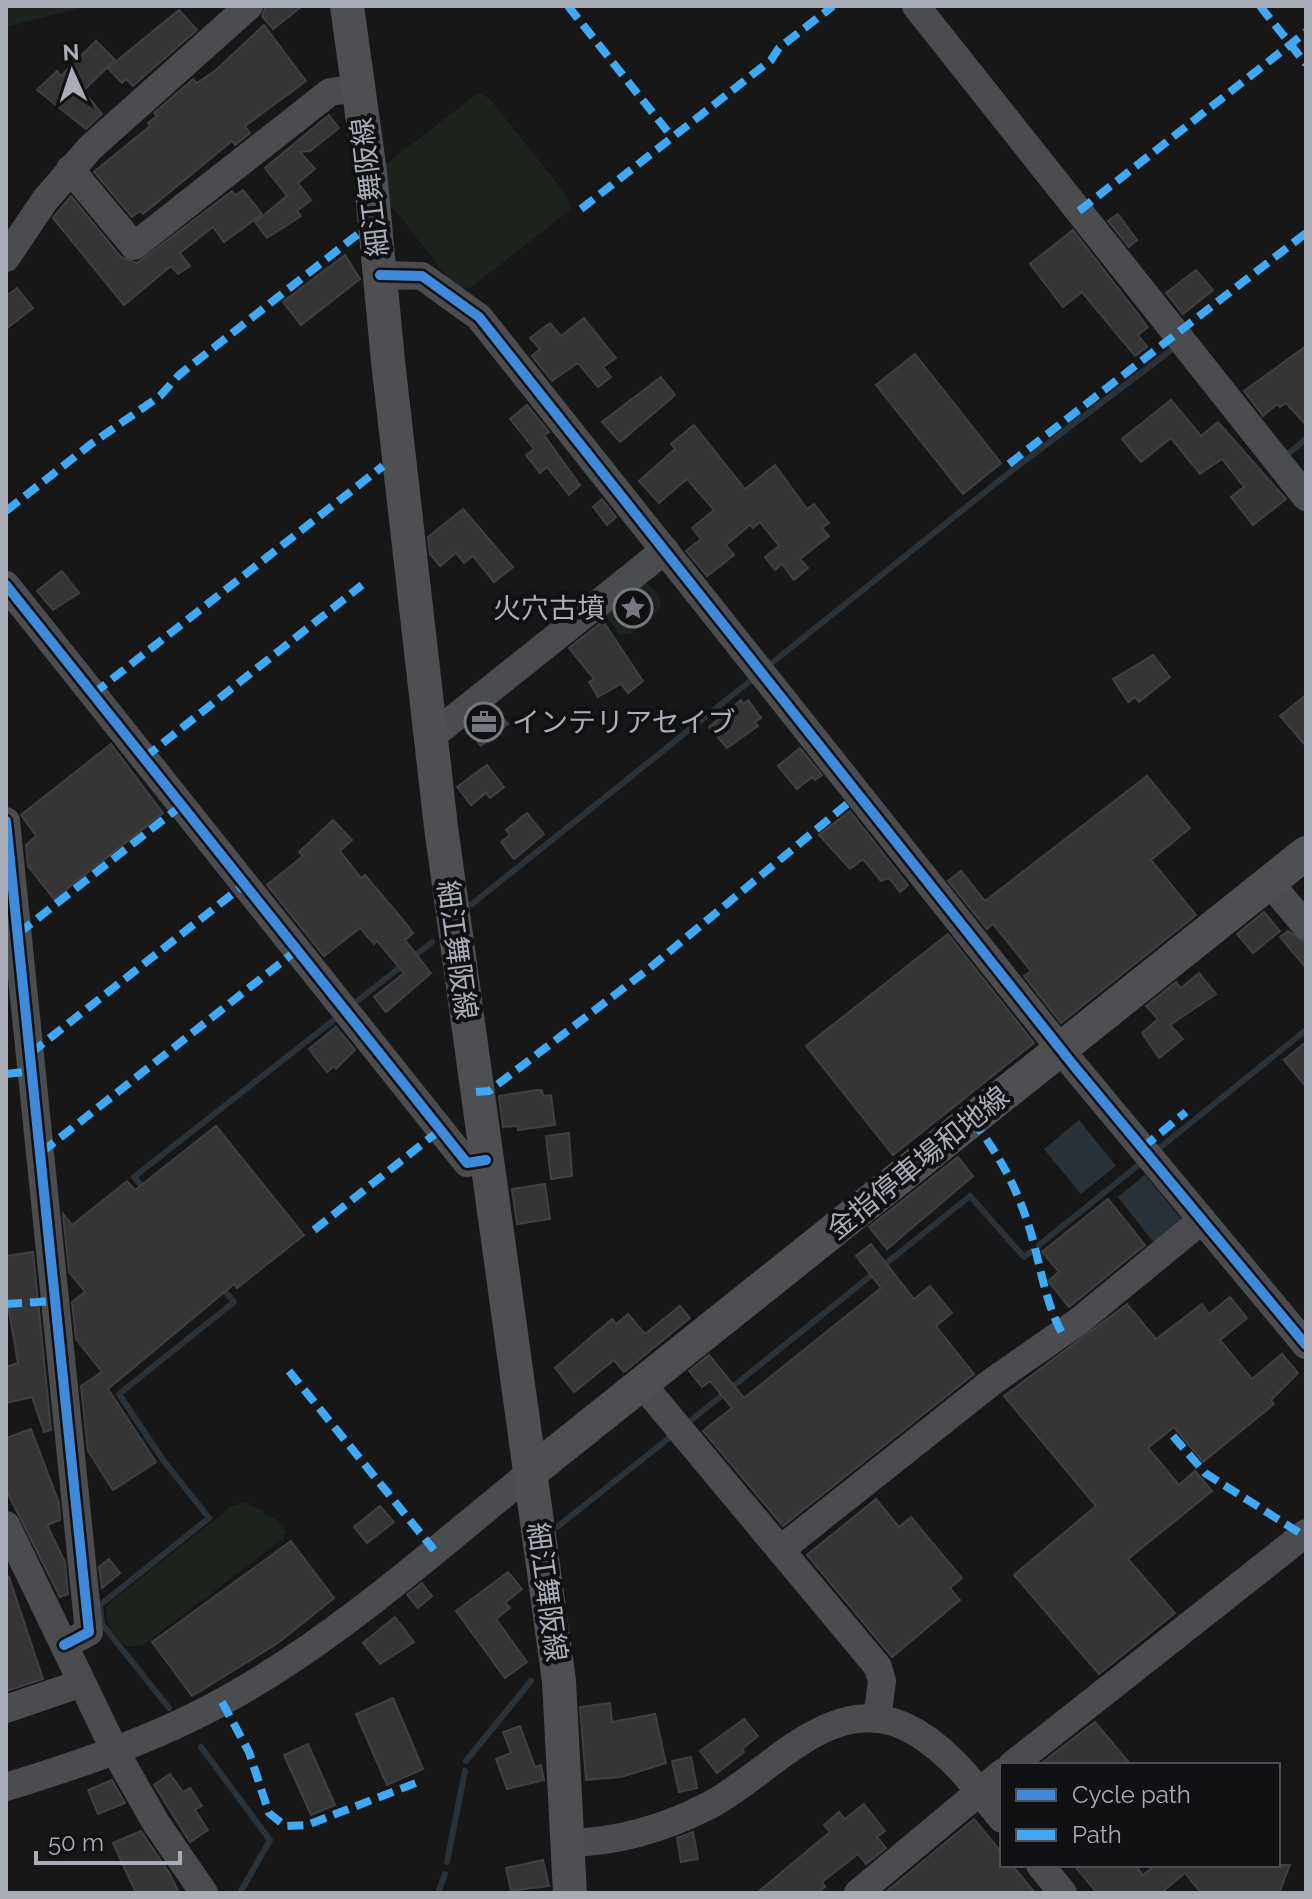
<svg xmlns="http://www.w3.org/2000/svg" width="1312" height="1899" font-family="Raleway,'Noto Sans JP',sans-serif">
  <rect width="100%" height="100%" fill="#171717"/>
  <g fill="#1d241e">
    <polygon points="6,6 87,6 6,27"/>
    <polygon points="478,93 489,98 567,196 570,210 470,288 458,287 450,281 388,201 385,165"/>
    <polygon points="644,580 660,597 661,607 632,633 620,635 604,614"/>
    <path d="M246 1502 276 1520 286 1532 283 1539 143 1645 128 1647C115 1637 101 1621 108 1604L232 1506Z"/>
  </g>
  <g fill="#2a3239">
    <polygon points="1079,1120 1116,1166 1081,1194 1044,1149"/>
    <polygon points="1145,1175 1182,1220 1154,1243 1118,1197"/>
  </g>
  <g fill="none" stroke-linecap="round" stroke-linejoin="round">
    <g stroke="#2a3239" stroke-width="6">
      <polyline points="1284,457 1306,439"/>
      <polyline points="768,666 1010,472 1174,348"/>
      <polyline points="472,904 755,677"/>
      <polyline points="352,1005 432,942"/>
      <polyline points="1157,1150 1306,1030"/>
      <polyline points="145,1190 134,1177 339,1016"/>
      <polyline points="1039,1245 1141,1163"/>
      <polyline points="685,1425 970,1196 1024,1257 1032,1251"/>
      <polyline points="557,1527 674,1434"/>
      <polyline points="169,1708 102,1624 100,1605 209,1518 163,1460 119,1394 234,1302 221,1286"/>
      <polyline points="201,1747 270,1840 240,1893"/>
      <polyline points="466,1761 531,1681"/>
      <polyline points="447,1862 465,1771"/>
      <polyline points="438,1893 445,1874"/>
    </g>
  </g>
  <g fill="#353536" stroke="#3f4043" stroke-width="2">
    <polygon points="266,6 302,6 273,29 262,16"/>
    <polygon points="179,10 197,30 133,86 126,79 122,83 108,68"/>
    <polygon points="264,25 306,81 245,126 250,133 235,145 232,141 143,214 140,211 132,217 94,172 150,126 148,123 157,116 154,113 193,79 197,83 216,70"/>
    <polygon points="96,41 115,60 83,91 102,114 86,129 37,90 57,71 61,76"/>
    <polygon points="329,115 339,128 310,151 300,152 315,169 298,183 311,200 297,211 301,216 267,238 255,222 287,196 265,168"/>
    <polygon points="243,190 262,214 224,242 213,227 180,253 190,266 178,274 171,266 124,305 53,218 71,196 121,257 137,263 232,191 236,195"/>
    <polygon points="1118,214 1137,240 1129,247 1108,221"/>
    <polygon points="1073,230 1148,327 1138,335 1147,347 1135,356 1082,292 1063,307 1030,264"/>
    <polygon points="345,255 360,279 301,325 283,302"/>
    <polygon points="1196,270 1213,290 1183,314 1166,293"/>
    <polygon points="17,288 33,308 6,329 6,296"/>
    <polygon points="584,318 616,358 603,367 611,377 598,387 578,363 552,381 532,356 540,349 530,338 550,323 561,336"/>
    <polygon points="1306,346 1306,425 1286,403 1280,407 1277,404 1263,416 1244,391"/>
    <polygon points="915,354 1001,463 963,494 876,385"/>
    <polygon points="661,377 675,395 620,442 602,422"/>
    <polygon points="1171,400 1201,436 1218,422 1286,499 1253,525 1231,497 1244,487 1222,459 1200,474 1171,438 1141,462 1122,439"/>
    <polygon points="527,405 549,432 544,435 580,485 569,495 547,467 540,473 526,455 534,449 510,419"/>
    <polygon points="694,425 745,489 775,465 807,509 814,504 829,523 822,528 829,536 800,559 808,568 794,580 782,564 775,570 765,557 779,546 760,522 753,528 750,525 726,545 734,555 707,576 686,551 701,539 692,528 714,510 687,479 659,503 639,481 675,449 671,444"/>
    <polygon points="602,499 616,517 607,525 593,507"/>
    <polygon points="463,509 513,567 494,582 473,556 464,563 456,553 440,566 430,554 428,537"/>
    <polygon points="62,571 79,593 53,610 37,591"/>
    <polygon points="603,621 643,681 628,693 621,684 598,697 589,682 594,679 569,648"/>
    <polygon points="1153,655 1170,677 1139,702 1135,697 1128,702 1113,679"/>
    <polygon points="1306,695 1306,746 1280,716"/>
    <polygon points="741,700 743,704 748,700 761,718 755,722 758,726 727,748 709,727"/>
    <polygon points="494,708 508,724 481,746 468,729"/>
    <polygon points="111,744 163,813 54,899 28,866 26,845 36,836 21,815"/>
    <polygon points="800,748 822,775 815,780 812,777 797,789 778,766"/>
    <polygon points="487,765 504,787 490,798 486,793 471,805 457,787"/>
    <polygon points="1147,776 1190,828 1151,860 1196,915 1061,1023 1024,976 1031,971 993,924 987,929 948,881 961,871 985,901"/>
    <polygon points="850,811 908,885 900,892 889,878 881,881 863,859 850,869 819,835"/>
    <polygon points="527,813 544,834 514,859 501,842 510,835 506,830"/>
    <polygon points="333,820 352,840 340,851 361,878 365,875 403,920 413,933 405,940 431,973 386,1012 374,997 404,973 377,941 374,944 360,928 324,956 267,885 303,856 299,852"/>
    <polygon points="1264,912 1280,931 1253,953 1237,934"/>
    <polygon points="1288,931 1306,943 1306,968 1280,937"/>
    <polygon points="948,934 1034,1043 893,1155 806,1046"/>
    <polygon points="1199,973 1216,994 1170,1025 1183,1039 1159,1058 1142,1033 1158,1019 1146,1006 1176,982 1181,988"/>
    <polygon points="336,1027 355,1050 336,1069 334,1066 327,1072 309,1049"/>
    <polygon points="1306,1042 1306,1087 1284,1060"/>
    <polygon points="537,1090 542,1090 543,1096 551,1095 555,1125 518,1130 518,1126 503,1127 499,1096"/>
    <polygon points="216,1126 304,1235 237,1288 234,1284 108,1389 156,1462 113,1490 88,1451 81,1386 102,1372 76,1339 72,1302 85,1292 69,1272 63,1214 72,1225 127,1181 135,1190"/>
    <polygon points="569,1133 572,1176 551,1179 546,1136"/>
    <polygon points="958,1157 973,1176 887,1249 869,1227"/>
    <polygon points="545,1184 550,1219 517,1224 512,1189"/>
    <polygon points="1108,1199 1145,1245 1069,1307 1048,1281 1059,1272 1042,1252"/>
    <polygon points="871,1244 914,1299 930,1286 952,1313 936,1326 974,1374 783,1526 703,1431 732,1408 710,1381 702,1387 689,1371 709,1355 744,1398 881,1288 856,1256"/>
    <polygon points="33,1252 51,1430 44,1432 32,1397 6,1403 6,1367 18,1363 6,1293 6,1256"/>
    <polygon points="1230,1297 1247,1318 1220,1340 1252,1379 1282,1354 1298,1373 1271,1400 1274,1404 1203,1462 1174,1427 1148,1448 1179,1485 1195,1471 1212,1491 1128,1559 1175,1613 1099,1674 1014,1575 1096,1506 1004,1396 1127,1304 1156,1339 1202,1304 1209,1314"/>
    <polygon points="680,1306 690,1318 624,1372 614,1360 574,1392 555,1368 612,1319 616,1324 628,1314 645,1334"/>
    <polygon points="31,1429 59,1503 60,1520 47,1525 65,1562 68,1594 60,1597 6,1490 6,1438"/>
    <polygon points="876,1499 899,1527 911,1517 962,1578 950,1588 960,1600 892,1657 807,1555"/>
    <polygon points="380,1506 394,1522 367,1543 354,1527"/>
    <polygon points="291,1541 334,1598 278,1643 192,1696 152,1642"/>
    <polygon points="109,1559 120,1573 102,1588 99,1567"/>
    <polygon points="508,1572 522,1589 505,1603 510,1608 496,1619 527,1662 505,1678 456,1611"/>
    <polygon points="9,1577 43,1679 6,1691 6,1578"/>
    <polygon points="422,1583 432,1596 418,1608 407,1595"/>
    <polygon points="395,1617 414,1642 380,1664 363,1643"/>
    <polygon points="393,1698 423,1769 387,1785 356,1714"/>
    <polygon points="610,1703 612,1722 655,1714 666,1763 621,1777 586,1780 580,1707"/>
    <polygon points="744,1719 758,1736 742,1749 744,1752 717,1773 700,1751"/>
    <polygon points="1095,1722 1131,1765 1039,1765"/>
    <polygon points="520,1726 535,1767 541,1765 544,1780 507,1789 496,1759 511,1753 503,1732"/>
    <polygon points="308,1744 335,1805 311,1815 284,1755"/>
    <polygon points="691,1757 697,1788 679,1792 672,1761"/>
    <polygon points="170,1774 183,1792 190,1788 202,1806 195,1810 208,1830 190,1842 154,1785"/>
    <polygon points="112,1780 125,1803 98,1814 88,1790"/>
    <polygon points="864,1804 885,1831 877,1837 886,1848 866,1864 858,1854 822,1882 825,1887 817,1893 757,1893 830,1832 824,1825 839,1812 845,1819"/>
    <polygon points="974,1819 1002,1853 1002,1865 1012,1865 1035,1893 889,1893 887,1891"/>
    <polygon points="141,1831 170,1874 179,1893 136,1893 113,1843"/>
    <polygon points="693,1832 698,1859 681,1862 677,1838"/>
    <polygon points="543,1860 549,1886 511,1891 506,1868"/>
    <polygon points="1074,1865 1135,1865 1143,1875 1156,1865 1290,1865 1279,1893 1201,1893 1185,1873 1161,1893 1097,1893"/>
  </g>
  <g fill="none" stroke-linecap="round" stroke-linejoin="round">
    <g stroke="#4b4c50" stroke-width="28">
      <polyline points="916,6 1306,497"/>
      <polyline points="70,169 134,246 330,92 358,88"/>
      <polyline points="6,258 45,200 90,148 249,6"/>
      <polyline points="380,275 422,276 479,317 1074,1066 1306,1345"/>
      <polyline points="6,585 467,1163 486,1160"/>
      <polyline points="429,729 442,728 665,550"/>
      <polyline points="6,821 89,1632 64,1645"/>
      <polyline points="1269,882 1306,926"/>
      <polyline points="642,1384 878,1667 882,1681 877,1719"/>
      <polyline points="6,1525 115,1751 156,1823 204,1893"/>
      <polyline points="780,1550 993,1381 1079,1321 1202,1220"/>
      <polyline points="6,1709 82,1683"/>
      <polyline points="1012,1765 1306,1533"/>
      <path d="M6 1787C88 1762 169 1734 243 1690 346 1630 437 1548 530 1473"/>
      <path d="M568 1843C617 1842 665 1828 708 1806 769 1775 830 1691 906 1727 946 1746 975 1786 1002 1819"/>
      <polyline points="1040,1865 1063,1893"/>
      <polyline points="858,1893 1002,1773"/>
    </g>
    <g stroke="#4d4f52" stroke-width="34">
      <polyline points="347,6 370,172 388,361 441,827 559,1681 570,1893"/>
      <polyline points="530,1473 1306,853"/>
    </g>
    <g stroke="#3fa9f5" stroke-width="8" stroke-dasharray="16 8" stroke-linecap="butt">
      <polyline points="568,6 672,137"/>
      <polyline points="1260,6 1306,64"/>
      <polyline points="581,209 771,60 779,48 833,6"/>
      <polyline points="1079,211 1306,32"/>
      <polyline points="1009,464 1306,233"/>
      <polyline points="6,511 91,444 160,396 179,375 358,234 376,232"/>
      <polyline points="93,694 383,466"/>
      <polyline points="144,758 362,585"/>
      <polyline points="17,930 24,929 182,805"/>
      <polyline points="29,1050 36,1049 245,884"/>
      <polyline points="6,1074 32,1071"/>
      <polyline points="476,1092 489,1091 646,971 859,794"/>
      <path d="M972 1120C1004 1160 1024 1202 1036 1252 1043 1281 1048 1307 1062 1333"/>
      <polyline points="1142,1148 1186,1112"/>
      <polyline points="40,1149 47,1148 297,950"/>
      <polyline points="314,1230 440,1130"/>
      <polyline points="6,1304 55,1301"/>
      <polyline points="289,1371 434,1550"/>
      <polyline points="1173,1436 1205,1473 1303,1535"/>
      <polyline points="222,1702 249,1752 269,1813 285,1826 307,1825 421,1781"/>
    </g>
    <g stroke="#111113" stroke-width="15">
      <g id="cycleway">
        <polyline points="380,275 422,276 479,317 1074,1066 1306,1345"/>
        <polyline points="6,585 467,1163 486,1160"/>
        <polyline points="6,821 89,1632 64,1645"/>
      </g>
    </g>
    <use href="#cycleway" stroke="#408adc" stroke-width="10"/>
  </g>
  <defs>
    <g id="sight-ring" transform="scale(2)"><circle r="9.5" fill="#111113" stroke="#757880" stroke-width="1.5"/><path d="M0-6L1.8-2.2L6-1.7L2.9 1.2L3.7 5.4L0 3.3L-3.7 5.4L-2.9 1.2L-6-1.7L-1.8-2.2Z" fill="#757880"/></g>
    <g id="office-ring" transform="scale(2)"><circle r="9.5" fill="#111113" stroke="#757880" stroke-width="1.5"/><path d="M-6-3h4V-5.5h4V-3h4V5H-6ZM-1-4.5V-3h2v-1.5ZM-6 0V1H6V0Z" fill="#757880"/></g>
  </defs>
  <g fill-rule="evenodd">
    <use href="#sight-ring" x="633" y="608"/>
    <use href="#office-ring" x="484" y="722"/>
  </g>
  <g text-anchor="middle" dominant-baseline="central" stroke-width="8" stroke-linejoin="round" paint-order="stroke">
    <g font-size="28" fill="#a8adb8" stroke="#111113">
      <text transform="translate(370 187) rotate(-97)">細江舞阪線</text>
      <text transform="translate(457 950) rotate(82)">細江舞阪線</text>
      <text transform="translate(918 1163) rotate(-39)">金指停車場和地線</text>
      <text transform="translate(547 1592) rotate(82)">細江舞阪線</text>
    </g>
    <g font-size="28" fill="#a8adb8" stroke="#111113" text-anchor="end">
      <text x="605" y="608">火穴古墳</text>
      <text x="512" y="722" text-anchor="start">インテリアセイブ</text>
    </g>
  </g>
  <rect width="1312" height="1899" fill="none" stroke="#a8adb8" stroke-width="16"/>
  <rect x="1000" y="1763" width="280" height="104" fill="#111113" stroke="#4d4f55" stroke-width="2"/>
  <rect x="1016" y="1789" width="40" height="12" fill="#408adc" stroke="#4d4f55" stroke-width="2"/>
  <text x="1072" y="1803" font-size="24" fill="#a8adb8">Cycle path</text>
  <rect x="1016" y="1829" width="40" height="12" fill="#3fa9f5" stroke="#4d4f55" stroke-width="2"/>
  <text x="1072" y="1843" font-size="24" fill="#a8adb8">Path</text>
  <g transform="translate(72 72) rotate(357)" stroke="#111113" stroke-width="6" paint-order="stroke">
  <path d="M0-6L14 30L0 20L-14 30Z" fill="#a8adb8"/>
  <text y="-12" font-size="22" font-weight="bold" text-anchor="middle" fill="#a8adb8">N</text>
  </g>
  <path d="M36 1851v12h144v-12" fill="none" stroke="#a8adb8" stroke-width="4"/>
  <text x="48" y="1851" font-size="24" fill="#a8adb8" stroke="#111113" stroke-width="6" paint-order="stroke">50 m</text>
</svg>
